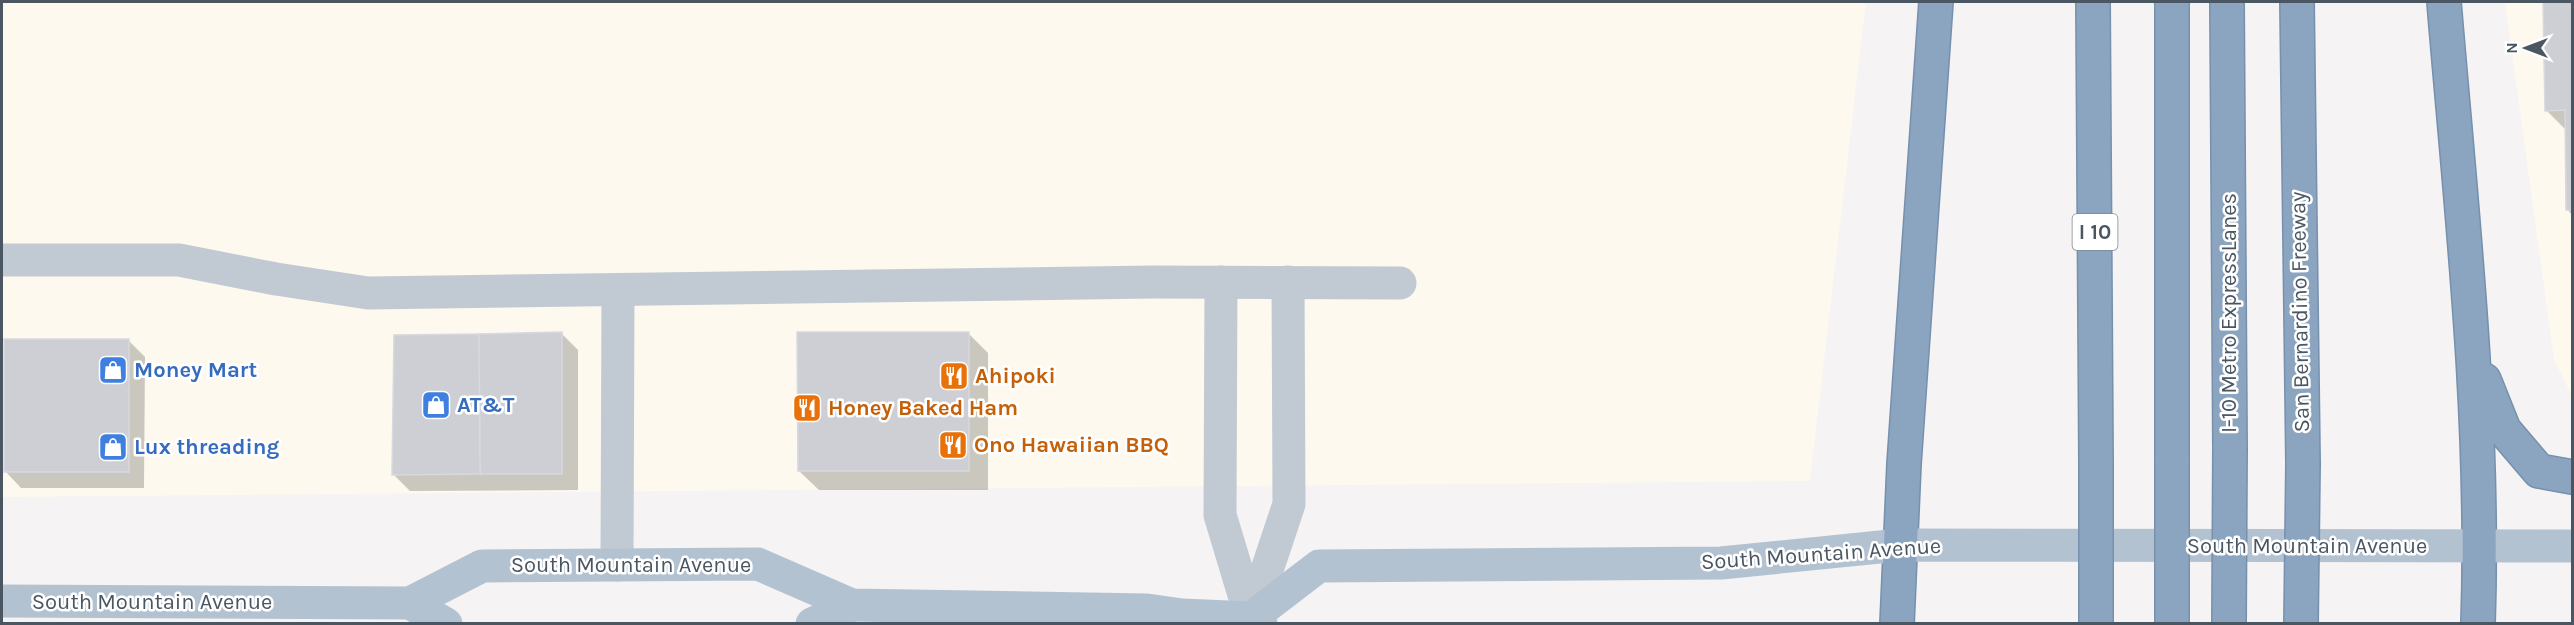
<svg xmlns="http://www.w3.org/2000/svg" width="2574" height="625" font-family="Karla,sans-serif">
  <rect width="100%" height="100%" fill="#f5f3f3"/>
  <g fill="#fdf9ef">
    <polygon points="2,2 1866,2 1810,481 2,497"/>
    <polygon points="2505,2 2572,2 2572,396 2554,360"/>
  </g>
  <g fill="#0003">
    <polygon points="2543,2 2572,2 2572,215 2567,209 2566,130 2546,110"/>
    <polygon points="561,333 578,350 578,490 410,491 393,474"/>
    <polygon points="968,333 988,353 988,490 819,490 799,471"/>
    <polygon points="129,341 145,357 144,488 21,488 5,471"/>
  </g>
  <g fill="#cdcfd5" stroke="#d7d9de" stroke-width="1.5">
    <polygon points="2543,2 2572,2 2572,210 2566,210 2565,110 2545,111"/>
    <polygon points="562,332 562,474 480,474 479,334"/>
    <polygon points="797,332 969,332 969,471 798,471"/>
    <polygon points="479,334 480,474 392,475 394,335"/>
    <rect x="4" y="339" width="125" height="133"/>
  </g>
  <g fill="none" stroke-linecap="round" stroke-linejoin="round">
    <g stroke="#7690ad" stroke-width="36">
      <g id="highway">
        <polyline points="2093,2 2096,463"/>
        <polyline points="2227,2 2230,448"/>
        <polyline points="2297,2 2303,463"/>
        <path d="M2444 2C2461 208 2485 416 2478 624"/>
        <polyline points="2484,380 2504,430 2539,471 2572,477"/>
        <polyline points="2172,462 2172,2"/>
        <polyline points="1897,624 1904,464 1936,2"/>
      </g>
    </g>
    <g stroke="#c1cad2" stroke-width="33">
      <polyline points="2,260 179,260 276,279 368,293 1153,282 1400,283"/>
      <polyline points="1221,282 1220,515 1251,618"/>
      <polyline points="617,565 618,290"/>
      <polyline points="1251,618 1289,504 1288,282"/>
    </g>
    <g stroke="#b3c2d1" stroke-width="33">
      <polyline points="2,601 410,603 482,566 758,564 852,605 1147,610 1182,615 1251,618 1261,624"/>
      <polyline points="410,603 446,624"/>
      <polyline points="1251,618 1319,566 1721,563 1900,545 2572,546"/>
      <polyline points="812,624 852,605"/>
    </g>
    <use href="#highway" stroke="#8ba5c1" stroke-width="33"/>
    <g stroke="#7690ad" stroke-width="36" stroke-linecap="butt">
      <g id="highway-bridge">
        <polyline points="2096,463 2096,624"/>
        <polyline points="2172,624 2172,462"/>
        <polyline points="2229,624 2230,448"/>
        <polyline points="2301,624 2303,463"/>
      </g>
    </g>
    <use href="#highway-bridge" stroke="#8ba5c1" stroke-width="33"/>
  </g>
  <defs>
    <g id="shop-square" transform="scale(1.5)"><rect x="-9" y="-9" width="18" height="18" rx="4" fill="#3f7fe0" stroke="#fff"/><path d="M-5-2.5h2.3a2.7 3.5 0 0 1 5.4 0H5L5.5 6h-11ZM-1.5-2.5h3a1.5 2.3 0 0 0-3 0Z" fill="#fff"/></g>
    <g id="restaurant-square" transform="scale(1.5)"><rect x="-9" y="-9" width="18" height="18" rx="4" fill="#e8710a" stroke="#fff"/><path d="M-5-6h1v4h1v-4h1v4h1v-4h1v5L-1.5 .5V6h-2V.5L-5-1ZM5-6V6H3V1.5H1.5Q1.5-4 5-6Z" fill="#fff"/></g>
  </defs>
  <g fill-rule="evenodd">
    <use href="#shop-square" x="113" y="370"/>
    <use href="#restaurant-square" x="954" y="376"/>
    <use href="#shop-square" x="436" y="405"/>
    <use href="#restaurant-square" x="807" y="408"/>
    <use href="#restaurant-square" x="953" y="445"/>
    <use href="#shop-square" x="113" y="447"/>
  </g>
  <g text-anchor="middle" dominant-baseline="central" stroke-width="5" stroke-linejoin="round" paint-order="stroke">
    <rect fill="#fff" stroke="#808990" stroke-width="1.5" x="2072.5" y="214" width="45" height="36" rx="4.5"/>
    <g font-size="21" font-weight="bold" fill="#4a5661">
      <text x="2095" y="232">I 10</text>
    </g>
    <g font-size="22" fill="#4a5661" stroke="#fff">
      <text transform="translate(2300 312) rotate(-91)">San Bernardino Freeway</text>
      <text transform="translate(2229 313) rotate(-90)">I-10 Metro ExpressLanes</text>
      <text x="2307" y="546">South Mountain Avenue</text>
      <text transform="translate(1821 554) rotate(-4)">South Mountain Avenue</text>
      <text x="631" y="565">South Mountain Avenue</text>
      <text x="152" y="602">South Mountain Avenue</text>
    </g>
    <g font-size="22" font-weight="bold" fill="#366cbe" stroke="#fff" text-anchor="start">
      <text x="134" y="370">Money Mart</text>
      <text x="457" y="405">AT&amp;T</text>
      <text x="134" y="447">Lux threading</text>
    </g>
    <g font-size="22" font-weight="bold" fill="#c56008" stroke="#fff" text-anchor="start">
      <text x="975" y="376">Ahipoki</text>
      <text x="828" y="408">Honey Baked Ham</text>
      <text x="974" y="445">Ono Hawaiian BBQ</text>
    </g>
  </g>
  <rect width="2574" height="625" fill="none" stroke="#4a5661" stroke-width="6"/>
  <g transform="translate(2526 48) rotate(270)" stroke="#ffffff" stroke-width="4.5" paint-order="stroke">
  <path d="M0-4.5L10 22L0 15L-10 22Z" fill="#4a5661"/>
  <text y="-9" font-size="16" font-weight="bold" text-anchor="middle" fill="#4a5661">N</text>
  </g>
</svg>
